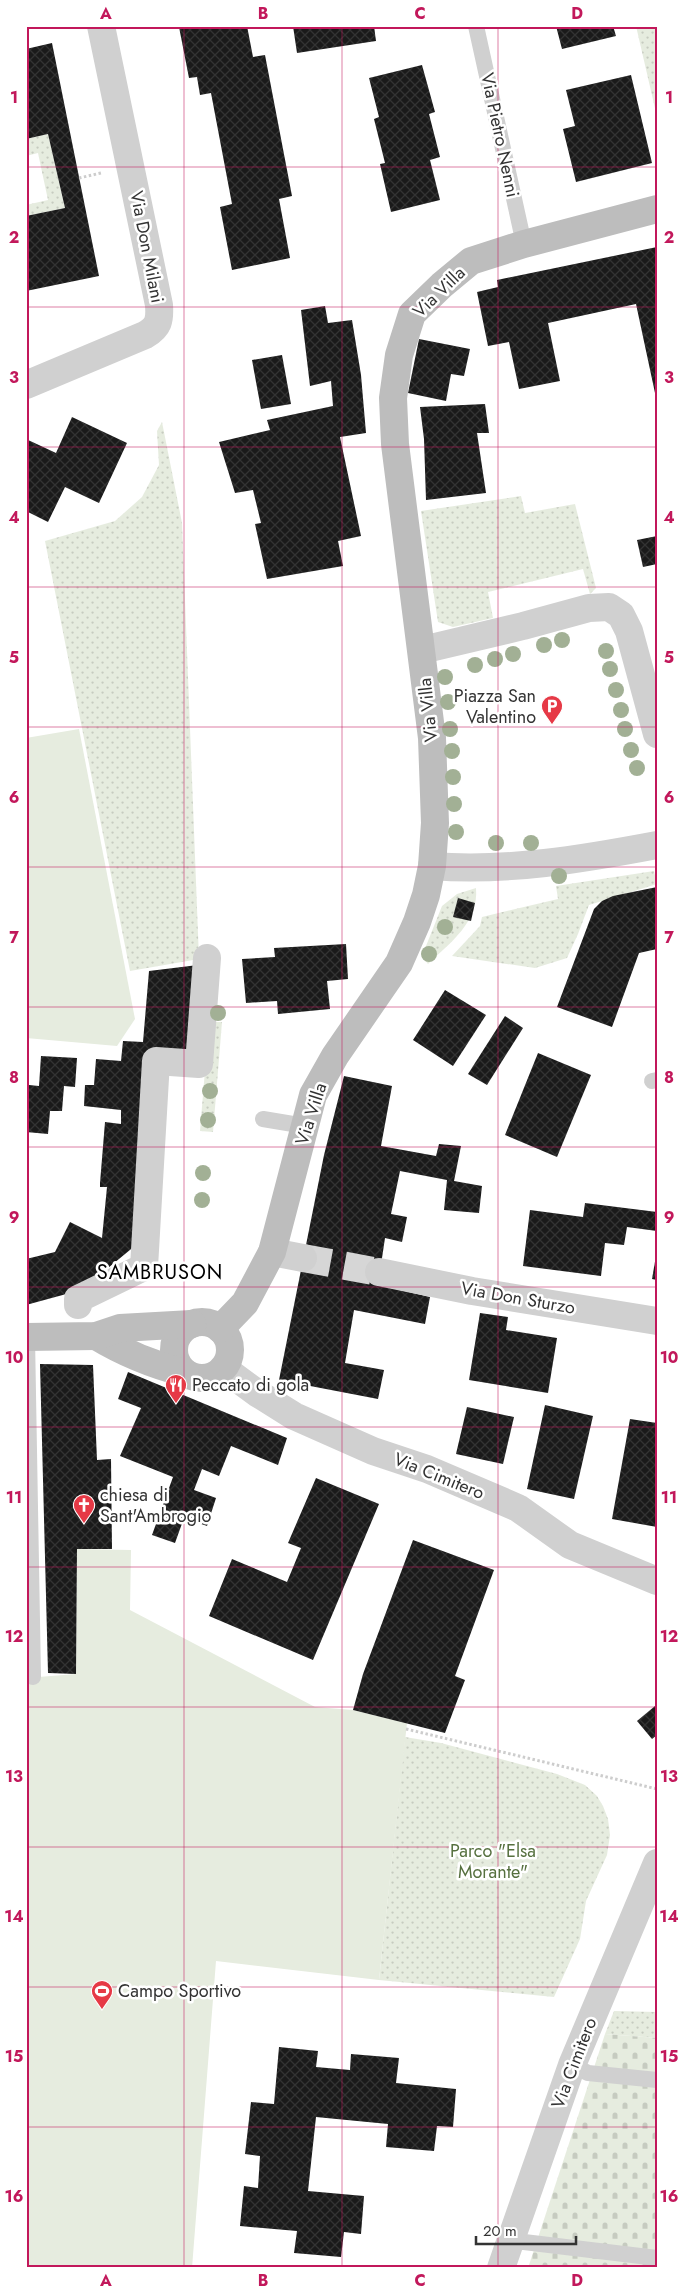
<svg xmlns="http://www.w3.org/2000/svg" width="683" height="2294" font-family="Jost,sans-serif">
  <defs>
    <pattern id="grass-dots" width="8" height="8" patternUnits="userSpaceOnUse" patternTransform="scale(1.25)"><rect width="8" height="8" fill="#e6ecdf"/><path d="M2 2h.1M6 6h.1" fill="none" stroke="#c6cbc0" stroke-width="1.8" stroke-linecap="round"/></pattern>
    <pattern id="cemetery-stones" width="16" height="16" patternUnits="userSpaceOnUse" patternTransform="scale(1.25)"><rect width="16" height="16" fill="#e6ecdf"/><path d="M2 7V4a2 2 0 0 1 4 0v3zM10 15v-3a2 2 0 0 1 4 0v3z" fill="#c6cbc0"/></pattern>
    <pattern id="building-cross-hatch" width="8" height="8" patternUnits="userSpaceOnUse" patternTransform="scale(1.25)"><rect width="8" height="8" fill="#1a1a1a"/><path d="M0 0l8 8M0 8l8-8" fill="none" stroke="#333"/></pattern>
  </defs>
  <rect width="100%" height="100%" fill="#fff"/>
  <g fill="url(#grass-dots)">
    <polygon points="636,26 657,26 657,117"/>
    <polygon points="48,134 65,208 26,216 26,205 48,200 38,153 26,156 26,139"/>
    <polygon points="162,422 182,523 199,959 130,971 45,541 115,521 142,497 159,465 157,431"/>
    <polygon points="521,496 525,513 575,504 596,588 590,594 583,569 488,592 493,618 453,627 438,622 421,511"/>
    <polygon points="654,871 657,884 589,905 578,934 567,958 535,968 452,956 480,926 482,917 558,899 556,886"/>
    <path d="M476 888C479 922 450 943 428 964L422 956 442 906 457 894Z"/>
    <polygon points="209,1022 222,1022 213,1132 200,1131"/>
    <polygon points="405,1737 441,1743 557,1774 585,1785 597,1796 603,1806 608,1819 610,1835 607,1855 586,1901 580,1939 554,1997 379,1980"/>
    <polygon points="614,2011 657,2012 657,2038 605,2034"/>
  </g>
  <polygon fill="url(#cemetery-stones)" points="605,2034 657,2038 657,2268 528,2268"/>
  <g fill="#e6ecdf">
    <polygon points="79,729 135,1019 117,1046 26,1038 26,738"/>
    <polygon points="77,1549 131,1550 130,1610 315,1707 353,1710 407,1723 379,1980 216,1961 192,2268 26,2268 26,1678 76,1674"/>
  </g>
  <g fill="url(#building-cross-hatch)">
    <polygon points="183,26 247,26 253,57 265,55 292,196 279,199 290,258 232,270 220,207 232,204 211,93 200,95 197,77 189,78 179,27"/>
    <polygon points="293,26 374,26 376,41 297,53"/>
    <polygon points="556,26 613,26 616,36 562,49"/>
    <polygon points="52,43 99,276 26,291 26,216 65,208 48,134 26,139 26,49"/>
    <polygon points="422,65 435,112 429,114 440,157 430,160 440,200 391,212 380,164 385,163 374,119 379,117 369,78"/>
    <polygon points="631,75 652,163 576,182 563,129 575,126 566,90"/>
    <polygon points="657,247 657,392 655,393 636,304 548,323 560,381 519,389 509,342 488,346 477,292 498,287 497,280"/>
    <polygon points="325,306 328,323 352,320 361,375 366,433 340,437 361,536 338,541 343,566 267,579 255,524 261,523 253,490 235,493 219,442 270,430 267,420 333,406 331,381 310,386 301,310"/>
    <polygon points="419,339 470,349 464,376 451,374 446,401 408,393"/>
    <polygon points="282,355 291,404 261,409 252,360"/>
    <polygon points="485,404 489,433 477,433 486,493 426,500 424,439 420,407"/>
    <polygon points="72,417 127,443 99,503 65,487 48,522 26,511 26,439 56,453"/>
    <polygon points="657,536 657,564 643,567 637,540"/>
    <polygon points="657,887 657,949 639,953 612,1027 557,1007 594,909 602,901 613,896"/>
    <polygon points="458,898 475,903 471,921 453,917"/>
    <polygon points="346,944 348,979 327,981 330,1009 278,1014 277,1001 246,1003 242,959 275,957 274,948"/>
    <polygon points="198,965 191,1051 152,1050 136,1245 91,1282 70,1293 26,1305 26,1259 55,1252 70,1222 102,1238 107,1187 100,1187 100,1183 105,1122 121,1124 121,1110 84,1106 85,1085 94,1085 96,1059 121,1061 123,1041 143,1042 149,971"/>
    <polygon points="445,990 486,1015 453,1066 413,1040"/>
    <polygon points="505,1016 523,1028 487,1085 468,1074"/>
    <polygon points="538,1053 591,1075 557,1157 505,1135"/>
    <polygon points="41,1056 77,1058 75,1087 64,1086 62,1111 50,1111 48,1134 26,1132 29,1085 39,1086"/>
    <polygon points="344,1076 392,1086 381,1146 436,1156 439,1144 461,1146 454,1181 482,1186 479,1213 444,1210 447,1180 400,1171 391,1214 407,1217 402,1242 385,1238 378,1285 430,1297 425,1324 354,1310 345,1363 384,1370 378,1399 279,1380 324,1155"/>
    <polygon points="585,1203 657,1212 657,1231 627,1227 624,1245 605,1243 601,1276 523,1266 530,1210 583,1217"/>
    <polygon points="656,1256 657,1256 657,1280 652,1279"/>
    <polygon points="480,1313 508,1317 506,1330 557,1338 548,1393 469,1380"/>
    <polygon points="40,1364 93,1365 97,1460 111,1459 112,1549 77,1549 76,1674 48,1673"/>
    <polygon points="128,1372 287,1438 278,1465 231,1446 219,1476 202,1469 194,1490 216,1498 207,1526 184,1518 175,1543 152,1535 173,1477 120,1456 141,1408 118,1399"/>
    <polygon points="545,1405 593,1416 574,1499 527,1489"/>
    <polygon points="467,1407 514,1417 503,1464 456,1454"/>
    <polygon points="630,1419 657,1423 657,1527 612,1519"/>
    <polygon points="316,1478 379,1504 313,1660 209,1616 232,1559 287,1582 301,1548 288,1543"/>
    <polygon points="413,1540 494,1570 455,1676 465,1680 445,1733 353,1710 363,1674"/>
    <polygon points="655,1706 657,1708 657,1735 652,1739 637,1721"/>
    <polygon points="279,2047 318,2051 316,2067 350,2070 351,2054 399,2058 396,2083 456,2089 453,2127 437,2126 434,2151 386,2147 388,2124 316,2117 308,2191 364,2196 361,2234 344,2232 341,2257 294,2253 297,2231 240,2226 244,2186 258,2188 260,2156 245,2154 251,2102 274,2104"/>
  </g>
  <g fill="none" stroke-linecap="round" stroke-linejoin="round">
    <polyline stroke="#d6d6d6" stroke-width="28" stroke-dasharray="28 14" stroke-linecap="butt" points="303,1258 379,1272"/>
    <g stroke="#cdcdcd" stroke-width="3" stroke-dasharray="2.5 2.5" stroke-linecap="butt">
      <polyline points="79,178 101,173"/>
      <polyline points="406,1729 657,1789"/>
    </g>
    <g stroke="#d0d0d0" stroke-width="16">
      <polyline points="476,26 524,244"/>
      <polyline points="652,1081 657,1080"/>
      <polyline points="263,1119 305,1126"/>
      <polyline points="27,1337 33,1677"/>
      <polyline points="572,2065 588,2073 657,2080"/>
      <polyline points="510,2238 524,2242 657,2258"/>
    </g>
    <g stroke="#d0d0d0" stroke-width="28">
      <path d="M26 385 145 335C159 327 160 320 159 305L101 26"/>
      <polyline points="422,650 523,626 589,608 609,607 621,615 629,631 657,734"/>
      <path d="M432 866C507 872 583 859 657 845"/>
      <polyline points="272,1252 303,1258"/>
      <polyline points="379,1272 472,1291 657,1321"/>
      <polyline points="78,1305 78,1299 144,1267 156,1061 199,1064 207,958"/>
      <polyline points="223,1368 257,1393 294,1416 373,1451 427,1469 518,1508 570,1545 657,1581"/>
      <polyline points="501,2268 572,2065 657,1863"/>
    </g>
    <g stroke="#bdbdbd" stroke-width="28">
      <circle cx="202" cy="1350" r="28"/>
      <polyline points="220,1329 245,1303 272,1252 313,1095 335,1056 399,963 417,922 426,895 432,866 435,823 432,738 395,444 393,398 399,355 412,314 442,285 471,261 524,244 657,209"/>
      <path d="M96 1336C124 1353 154 1365 185 1373"/>
      <polyline points="26,1337 96,1336 120,1328 192,1324"/>
    </g>
  </g>
  <g fill="#a2b095">
    <circle cx="562" cy="640" r="8"/>
    <circle cx="544" cy="645" r="8"/>
    <circle cx="606" cy="651" r="8"/>
    <circle cx="513" cy="654" r="8"/>
    <circle cx="495" cy="659" r="8"/>
    <circle cx="475" cy="665" r="8"/>
    <circle cx="610" cy="669" r="8"/>
    <circle cx="445" cy="677" r="8"/>
    <circle cx="616" cy="690" r="8"/>
    <circle cx="448" cy="702" r="8"/>
    <circle cx="621" cy="710" r="8"/>
    <circle cx="450" cy="729" r="8"/>
    <circle cx="625" cy="729" r="8"/>
    <circle cx="631" cy="750" r="8"/>
    <circle cx="452" cy="751" r="8"/>
    <circle cx="637" cy="768" r="8"/>
    <circle cx="453" cy="777" r="8"/>
    <circle cx="454" cy="804" r="8"/>
    <circle cx="456" cy="832" r="8"/>
    <circle cx="496" cy="843" r="8"/>
    <circle cx="531" cy="843" r="8"/>
    <circle cx="559" cy="876" r="8"/>
    <circle cx="445" cy="927" r="8"/>
    <circle cx="429" cy="954" r="8"/>
    <circle cx="218" cy="1013" r="8"/>
    <circle cx="210" cy="1091" r="8"/>
    <circle cx="208" cy="1120" r="8"/>
    <circle cx="203" cy="1173" r="8"/>
    <circle cx="202" cy="1200" r="8"/>
  </g>
  <path fill="none" stroke="#c2185b" stroke-width="1" stroke-opacity="0.55" d="M184 26V2268M342 26V2268M498 26V2268M26 167H657M26 307H657M26 447H657M26 587H657M26 727H657M26 867H657M26 1007H657M26 1147H657M26 1287H657M26 1427H657M26 1567H657M26 1707H657M26 1847H657M26 1987H657M26 2127H657"/>
  <defs>
    <g id="parking-pin" transform="scale(1.125)"><path d="M0 17L-7.5 6A9.5 9.5 0 1 1 7.5 6Z" fill="#e63946" stroke="#fff"/><path d="M-3.5-5.5H1a3.5 3.5 0 0 1 0 7H-1V5.5H-3.5ZM-1-3.4V-.6H.8a1.4 1.4 0 0 0 0-2.8Z" fill="#fff"/></g>
    <g id="restaurant-pin" transform="scale(1.125)"><path d="M0 17L-7.5 6A9.5 9.5 0 1 1 7.5 6Z" fill="#e63946" stroke="#fff"/><path d="M-5-6h1v4h1v-4h1v4h1v-4h1v5L-1.5 .5V6h-2V.5L-5-1ZM5-6V6H3V1.5H1.5Q1.5-4 5-6Z" fill="#fff"/></g>
    <g id="church-pin" transform="scale(1.125)"><path d="M0 17L-7.5 6A9.5 9.5 0 1 1 7.5 6Z" fill="#e63946" stroke="#fff"/><path d="M-1.2-6h2.4v3.5h3.3v2.4h-3.3V6h-2.4V-.1h-3.3v-2.4h3.3Z" fill="#fff"/></g>
    <g id="stadium-pin" transform="scale(1.125)"><path d="M0 17L-7.5 6A9.5 9.5 0 1 1 7.5 6Z" fill="#e63946" stroke="#fff"/><path d="M0-5a6.5 5 0 1 0 0 10a6.5 5 0 1 0 0-10ZM-3.5-1.8h7v3.6h-7Z" fill="#fff"/></g>
  </defs>
  <g fill-rule="evenodd">
    <use href="#parking-pin" x="552" y="706"/>
    <use href="#restaurant-pin" x="176" y="1385"/>
    <use href="#church-pin" x="84" y="1505"/>
    <use href="#stadium-pin" x="102" y="1991"/>
  </g>
  <g text-anchor="middle" dominant-baseline="central" stroke-width="5" stroke-linejoin="round" paint-order="stroke">
    <g font-size="18" fill="#333" stroke="#fff">
      <text transform="translate(500 135) rotate(78)">Via Pietro Nenni</text>
      <text transform="translate(147 247) rotate(79)">Via Don Milani</text>
      <text transform="translate(439 292) rotate(-44)">Via Villa</text>
      <text transform="translate(428 710) rotate(-96)">Via Villa</text>
      <text transform="translate(311 1114) rotate(-72)">Via Villa</text>
      <text transform="translate(518 1298) rotate(10)">Via Don Sturzo</text>
      <text transform="translate(439 1476) rotate(22)">Via Cimitero</text>
      <text transform="translate(574 2063) rotate(-69)">Via Cimitero</text>
    </g>
    <g font-size="18" fill="#333" stroke="#fff" text-anchor="start">
      <text x="536" y="696" text-anchor="end">Piazza San<tspan x="536" dy="21">Valentino</tspan></text>
      <text x="192" y="1385">Peccato di gola</text>
      <text x="100" y="1495">chiesa di<tspan x="100" dy="21">Sant'Ambrogio</tspan></text>
      <text x="118" y="1991">Campo Sportivo</text>
    </g>
    <g font-size="18" fill="#56703f" stroke="#fff">
      <text x="493" y="1851">Parco "Elsa<tspan x="493" dy="21">Morante"</tspan></text>
    </g>
    <g font-size="20" letter-spacing="1" fill="#000" stroke="#fff">
      <text x="160" y="1272">SAMBRUSON</text>
    </g>
  </g>
  <rect width="683" height="2294" fill="none" stroke="#ffffff" stroke-width="55"/>
  <path d="M476 2236v8h100v-8" fill="none" stroke="#333333" stroke-width="2.5"/>
  <text x="483" y="2236" font-size="15" fill="#333333" stroke="#ffffff" stroke-width="4" paint-order="stroke">20 m</text>
  <rect x="28" y="28" width="628" height="2238" fill="none" stroke="#c2185b" stroke-width="2"/>
  <g font-size="16" text-anchor="middle" font-weight="bold" fill="#c2185b">
    <text x="106" y="19">A</text>
    <text x="263" y="19">B</text>
    <text x="420" y="19">C</text>
    <text x="577" y="19">D</text>
    <text x="14" y="103">1</text>
    <text x="669" y="103">1</text>
    <text x="14" y="243">2</text>
    <text x="669" y="243">2</text>
    <text x="14" y="383">3</text>
    <text x="669" y="383">3</text>
    <text x="14" y="523">4</text>
    <text x="669" y="523">4</text>
    <text x="14" y="663">5</text>
    <text x="669" y="663">5</text>
    <text x="14" y="803">6</text>
    <text x="669" y="803">6</text>
    <text x="14" y="943">7</text>
    <text x="669" y="943">7</text>
    <text x="14" y="1083">8</text>
    <text x="669" y="1083">8</text>
    <text x="14" y="1223">9</text>
    <text x="669" y="1223">9</text>
    <text x="14" y="1363">10</text>
    <text x="669" y="1363">10</text>
    <text x="14" y="1503">11</text>
    <text x="669" y="1503">11</text>
    <text x="14" y="1642">12</text>
    <text x="669" y="1642">12</text>
    <text x="14" y="1782">13</text>
    <text x="669" y="1782">13</text>
    <text x="14" y="1922">14</text>
    <text x="669" y="1922">14</text>
    <text x="14" y="2062">15</text>
    <text x="669" y="2062">15</text>
    <text x="14" y="2202">16</text>
    <text x="669" y="2202">16</text>
    <text x="106" y="2286">A</text>
    <text x="263" y="2286">B</text>
    <text x="420" y="2286">C</text>
    <text x="577" y="2286">D</text>
  </g>
</svg>
